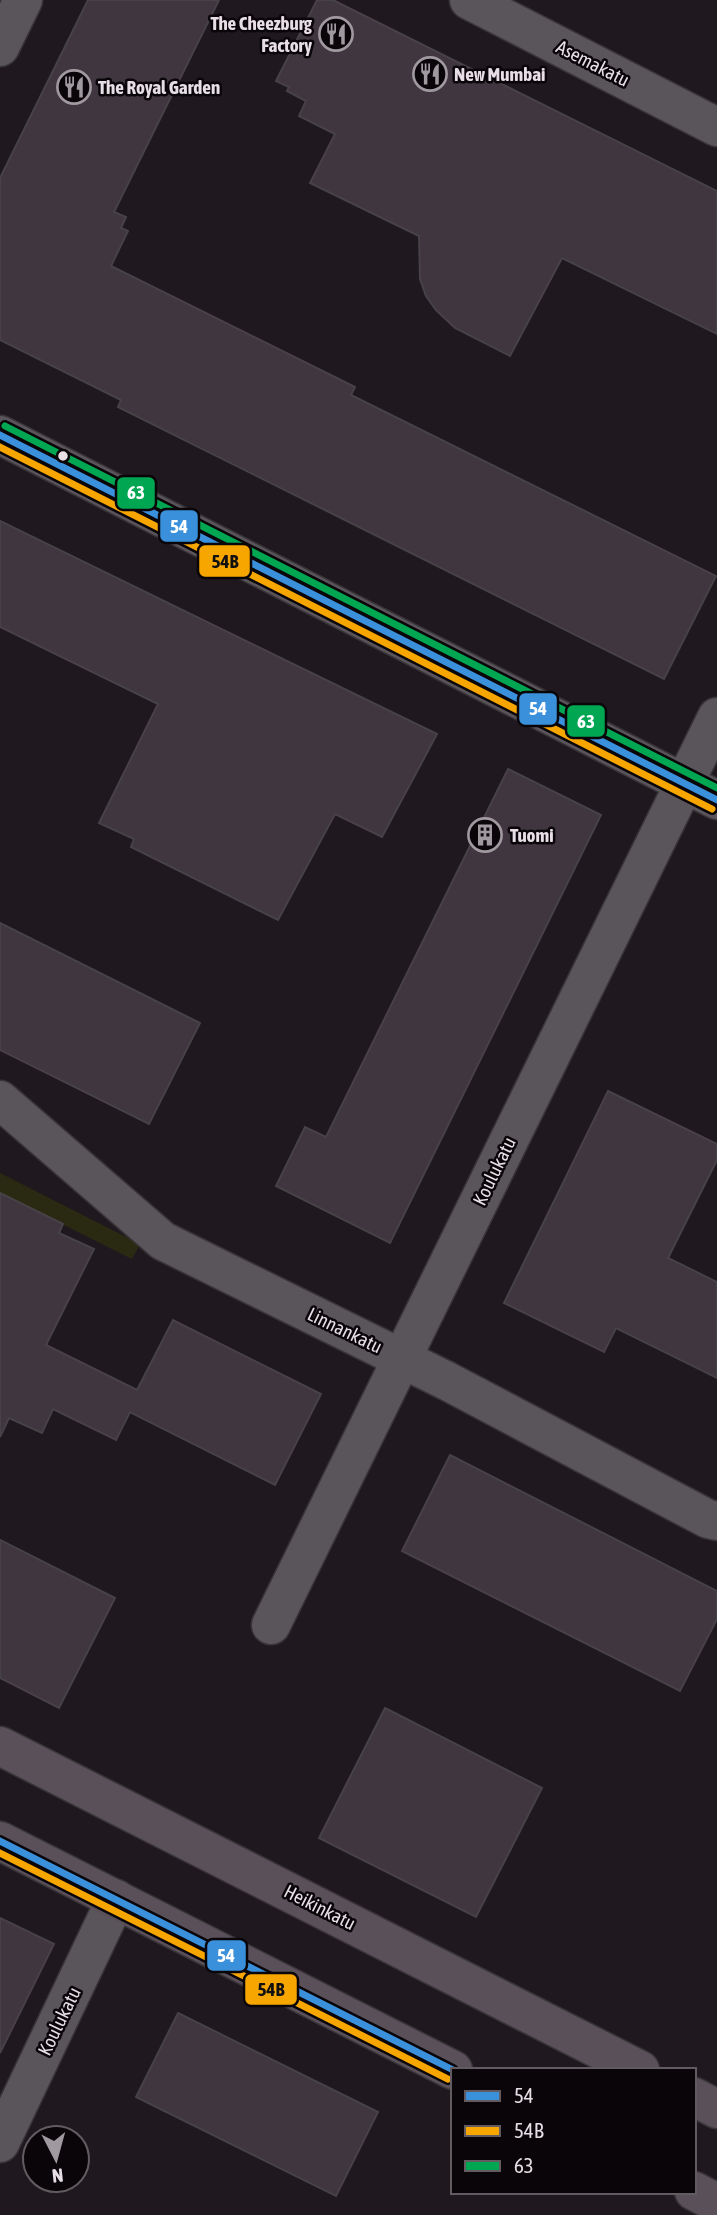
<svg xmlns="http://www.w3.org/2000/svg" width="717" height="2215" font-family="'Asap Condensed',sans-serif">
  <rect width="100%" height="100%" fill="#1f191f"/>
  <polygon fill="#2a2911" points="0,1173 140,1244 132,1259 0,1193"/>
  <g fill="#3f363f" stroke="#474247" stroke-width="2">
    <polygon points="88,0 219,0 114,212 126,217 121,228 128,231 111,266 355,387 351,395 716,576 664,679 118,407 121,400 0,340 0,178"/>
    <polygon points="317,0 333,0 717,191 717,334 562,258 510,356 455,328 436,310 426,296 420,279 419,236 310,183 335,134 299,116 306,101 287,91 289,87 276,81"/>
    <polygon points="0,521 437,734 382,837 335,814 278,920 131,847 134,839 99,823 158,704 0,627"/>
    <polygon points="508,769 601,815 390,1243 276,1186 305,1127 326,1137"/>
    <polygon points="0,923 200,1023 149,1124 0,1050"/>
    <polygon points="608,1091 717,1144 717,1160 668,1258 717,1282 717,1378 616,1328 604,1352 504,1303"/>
    <polygon points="0,1193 63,1224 59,1233 94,1249 46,1345 137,1390 173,1320 321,1394 275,1485 130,1412 116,1440 53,1409 42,1433 9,1418 0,1437"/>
    <polygon points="450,1455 717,1591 717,1619 680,1691 402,1551"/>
    <polygon points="0,1540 115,1598 59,1708 0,1678"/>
    <polygon points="385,1708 542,1788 476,1917 319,1838"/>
    <polygon points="0,1918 54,1944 0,2053"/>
    <polygon points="178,2013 378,2112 336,2196 136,2097"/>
  </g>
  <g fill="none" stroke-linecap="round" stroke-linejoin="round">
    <g stroke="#383438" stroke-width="41">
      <g id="street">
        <polyline points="469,0 717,127"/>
        <polyline points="0,435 717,800"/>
        <polyline points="0,1100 163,1241 447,1381 708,1519 717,1521"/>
        <polyline points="271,1625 717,717"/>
        <polyline points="0,2143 116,1899"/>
      </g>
    </g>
    <g stroke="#383438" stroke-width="41">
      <polyline id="secondary" points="0,47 23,0"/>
    </g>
    <g stroke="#383438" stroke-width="41">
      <g id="primary">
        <polyline points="0,1746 640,2070"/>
        <polyline points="0,1841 453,2070"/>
        <polyline points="694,2097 717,2109"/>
        <polyline points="694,2191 717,2203"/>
      </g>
    </g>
    <use href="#street" stroke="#5a555a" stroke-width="38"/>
    <use href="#secondary" stroke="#5a555a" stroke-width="38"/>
    <use href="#primary" stroke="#595059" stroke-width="38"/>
    <g stroke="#090508" stroke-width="12">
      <g id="bus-1">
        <polyline points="0,435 717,800"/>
        <polyline points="0,1841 453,2070"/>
      </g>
    </g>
    <g stroke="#090508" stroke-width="12">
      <g id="bus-2">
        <polyline points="0,447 712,809"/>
        <polyline points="0,1853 448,2079"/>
      </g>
    </g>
    <g stroke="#090508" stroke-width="12">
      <polyline id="bus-3" points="5,426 717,788"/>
    </g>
    <use href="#bus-1" stroke="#3a90db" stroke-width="7"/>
    <use href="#bus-2" stroke="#f7a600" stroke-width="7"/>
    <use href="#bus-3" stroke="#00a651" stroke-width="7"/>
  </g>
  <defs>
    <g id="restaurant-ring" transform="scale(1.75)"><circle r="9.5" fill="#090508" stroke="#a199a0" stroke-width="1.5"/><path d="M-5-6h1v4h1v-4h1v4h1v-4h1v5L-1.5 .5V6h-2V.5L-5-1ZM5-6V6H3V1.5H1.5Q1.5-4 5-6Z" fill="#a199a0"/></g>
    <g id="building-ring" transform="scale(1.75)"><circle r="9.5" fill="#090508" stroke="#a199a0" stroke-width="1.5"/><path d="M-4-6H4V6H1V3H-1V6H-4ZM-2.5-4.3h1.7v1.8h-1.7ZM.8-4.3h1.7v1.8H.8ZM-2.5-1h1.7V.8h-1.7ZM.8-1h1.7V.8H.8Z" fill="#a199a0"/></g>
  </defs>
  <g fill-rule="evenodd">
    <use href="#restaurant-ring" x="336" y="34"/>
    <use href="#restaurant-ring" x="430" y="74"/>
    <use href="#restaurant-ring" x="74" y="87"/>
    <use href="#building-ring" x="485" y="835"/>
  </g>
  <circle fill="#e7dee6" stroke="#090508" stroke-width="2.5" cx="63" cy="456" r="6"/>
  <g text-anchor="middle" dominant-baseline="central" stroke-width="5" stroke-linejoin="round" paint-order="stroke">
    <g font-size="19" font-weight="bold" fill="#e7dee6" stroke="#090508" text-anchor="start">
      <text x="312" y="23" text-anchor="end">The Cheezburg<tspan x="312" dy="22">Factory</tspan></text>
      <text x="454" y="74">New Mumbai</text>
      <text x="98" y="87">The Royal Garden</text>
      <text x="510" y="835">Tuomi</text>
    </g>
    <g font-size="19" fill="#e7dee6" stroke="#090508">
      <text transform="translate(593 63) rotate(27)">Asemakatu</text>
      <text transform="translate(494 1171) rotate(-64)">Koulukatu</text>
      <text transform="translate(345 1330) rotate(26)">Linnankatu</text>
      <text transform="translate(320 1907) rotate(27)">Heikinkatu</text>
      <text transform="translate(59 2021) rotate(-64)">Koulukatu</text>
    </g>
  </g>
  <g stroke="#090508" stroke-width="2.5">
    <rect x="116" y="476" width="40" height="34" rx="7" fill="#00a651"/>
    <rect x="159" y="509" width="40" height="34" rx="7" fill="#3a90db"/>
    <rect x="198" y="544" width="53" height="34" rx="7" fill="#f7a600"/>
    <rect x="518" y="692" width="40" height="34" rx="7" fill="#3a90db"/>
    <rect x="566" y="704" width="40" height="34" rx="7" fill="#00a651"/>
    <rect x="206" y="1939" width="41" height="33" rx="7" fill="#3a90db"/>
    <rect x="244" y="1973" width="54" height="33" rx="7" fill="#f7a600"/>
  </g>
  <g font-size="19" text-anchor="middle" font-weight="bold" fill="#fff">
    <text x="136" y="499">63</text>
    <text x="179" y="533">54</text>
    <text x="538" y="715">54</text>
    <text x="586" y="728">63</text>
    <text x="226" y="1962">54</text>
  </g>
  <g font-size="19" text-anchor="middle" font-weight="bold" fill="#111">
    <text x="225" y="568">54B</text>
    <text x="271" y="1996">54B</text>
  </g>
  <rect x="451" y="2068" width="245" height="126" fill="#090508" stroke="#625c61" stroke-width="2"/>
  <rect x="465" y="2091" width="35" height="10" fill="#3a90db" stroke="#625c61" stroke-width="2"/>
  <text x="514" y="2103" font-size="21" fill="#e7dee6">54</text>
  <rect x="465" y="2126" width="35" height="10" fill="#f7a600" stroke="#625c61" stroke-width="2"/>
  <text x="514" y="2138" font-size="21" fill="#e7dee6">54B</text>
  <rect x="465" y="2161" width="35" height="10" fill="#00a651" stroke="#625c61" stroke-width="2"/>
  <text x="514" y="2173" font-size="21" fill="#e7dee6">63</text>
  <g transform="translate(56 2159) rotate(174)"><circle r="33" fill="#090508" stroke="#625c61" stroke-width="2"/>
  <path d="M0-5L12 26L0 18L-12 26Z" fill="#a199a0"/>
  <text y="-10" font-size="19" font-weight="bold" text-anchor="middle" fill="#e7dee6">N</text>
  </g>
</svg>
